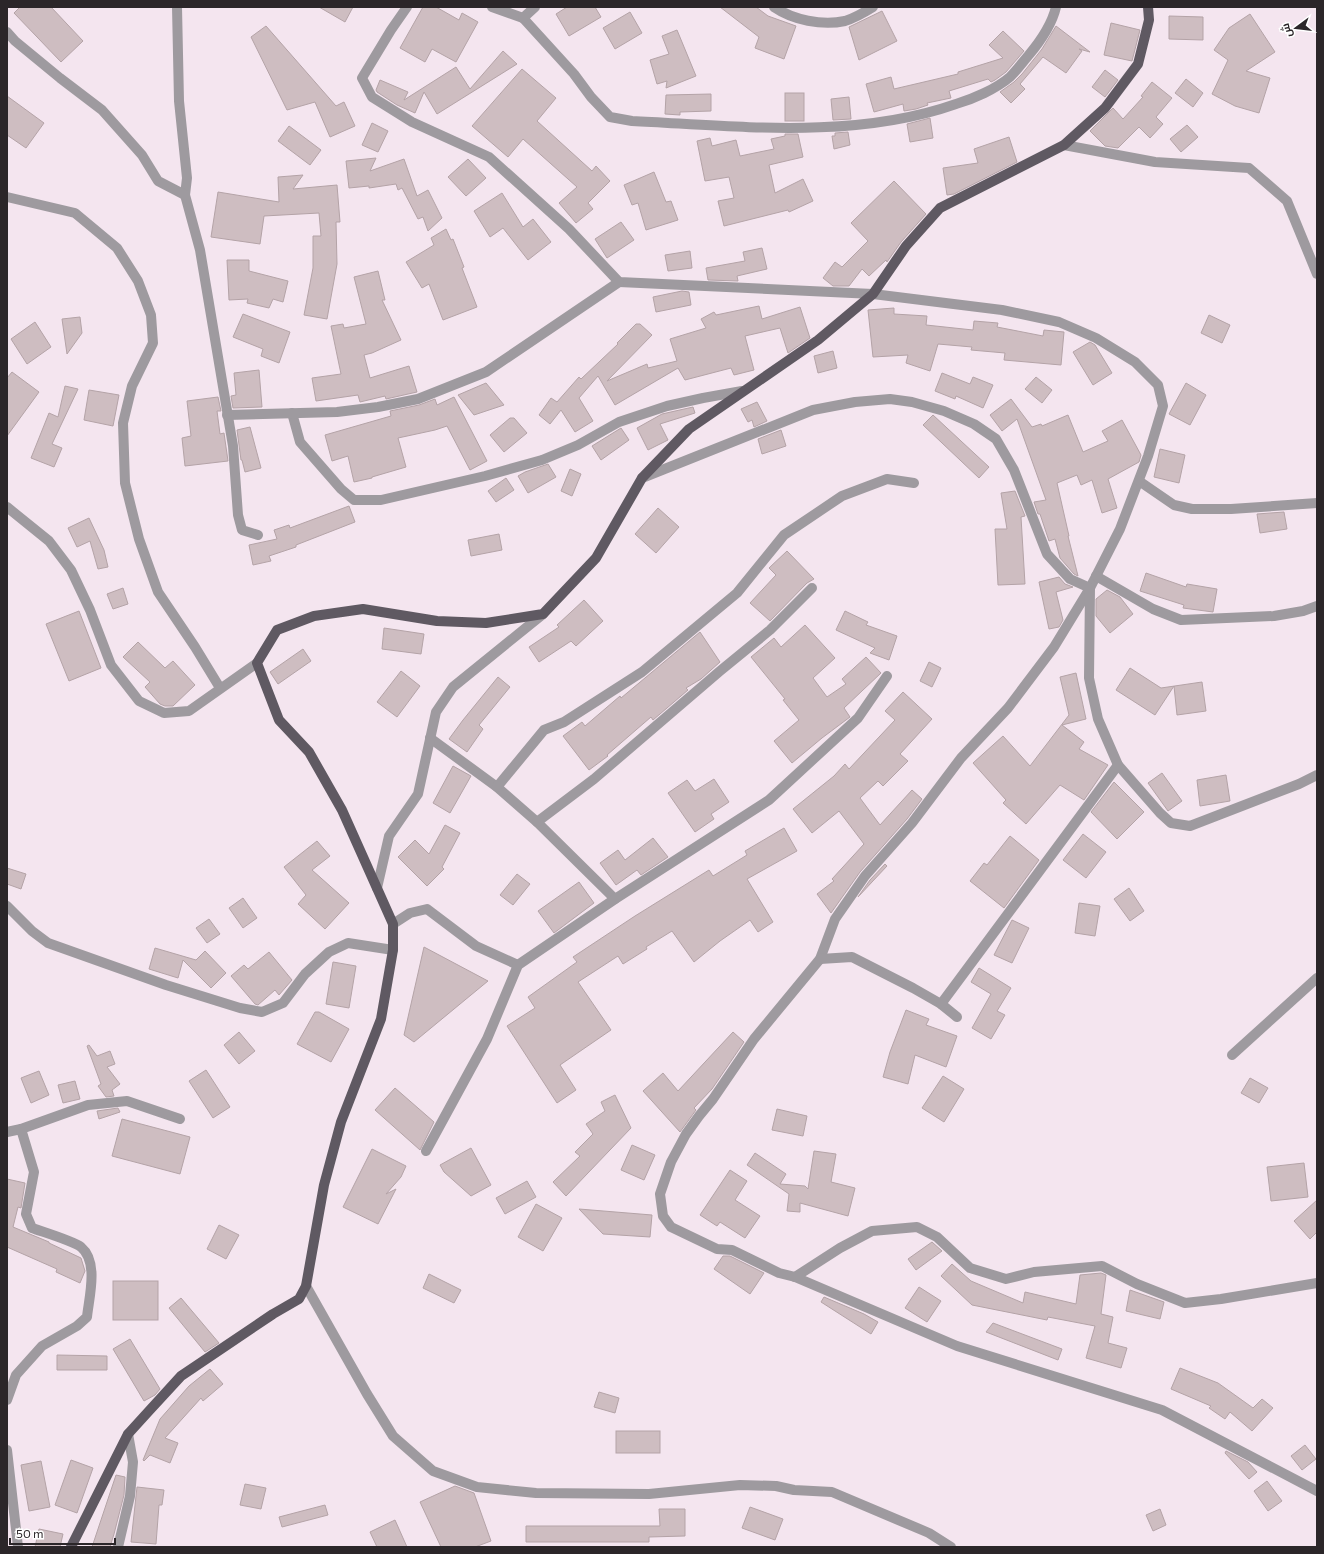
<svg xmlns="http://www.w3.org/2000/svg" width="1324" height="1554" font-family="Commissioner,Cairo,sans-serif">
  <rect width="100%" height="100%" fill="#f4e5ef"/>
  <g fill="#cebdc1" stroke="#b4a3a7">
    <polygon points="20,7 51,7 83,41 61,62 14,13"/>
    <polygon points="319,7 353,7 345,22"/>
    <polygon points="423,7 436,7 459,20 462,13 478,22 456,62 432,49 425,62 400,48"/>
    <polygon points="567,7 595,7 601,17 569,36 556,14"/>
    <polygon points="720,7 756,7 768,16 796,26 784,59 755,48 759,37"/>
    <polygon points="882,11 897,41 859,60 849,27"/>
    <polygon points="630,12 642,33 615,49 603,28"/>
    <polygon points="1250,14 1275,52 1246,71 1270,78 1259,113 1235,106 1212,94 1228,60 1214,50 1229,28"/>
    <polygon points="1169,16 1203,17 1203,40 1169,39"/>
    <polygon points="1111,23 1140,30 1132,61 1104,55"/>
    <polygon points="266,26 336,106 344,102 355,126 330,137 315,102 287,110 251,37"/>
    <polygon points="1056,26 1090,52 1079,49 1082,51 1066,73 1043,57 1020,84 1025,89 1011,103 1000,92 1014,82 1022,74 1042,49"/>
    <polygon points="677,30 696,76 666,88 667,81 657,84 650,60 669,54 662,36"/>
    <polygon points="1003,31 1024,51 1006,72 995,80 991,82 988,79 949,91 951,98 927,103 928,105 916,109 904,111 903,104 874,112 866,84 891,77 894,89 958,74 958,72 1003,58 989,45"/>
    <polygon points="503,51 517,64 437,114 424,92 415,113 397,105 377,92 376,90 380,80 408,92 404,100 456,67 470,89"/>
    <polygon points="522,69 556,98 537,121 592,171 596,166 610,181 588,203 593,209 576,223 559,203 577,187 523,139 508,157 472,126"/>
    <polygon points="1105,70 1118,80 1105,97 1092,87"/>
    <polygon points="1186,79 1203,93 1193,107 1175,93"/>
    <polygon points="1152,82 1172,98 1156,117 1163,124 1150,138 1139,127 1118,148 1105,146 1090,131 1113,108 1123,119 1143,97 1141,96"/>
    <rect x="785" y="93" width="19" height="28"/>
    <polygon points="711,94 711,111 680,112 680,115 665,114 666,95"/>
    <polygon points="7,96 44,123 26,148 7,135"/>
    <polygon points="849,97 851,119 833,120 831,99"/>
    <polygon points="930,118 933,138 910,142 907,124"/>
    <polygon points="372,123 388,131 378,152 362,145"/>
    <polygon points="1187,125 1198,137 1181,152 1170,139"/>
    <polygon points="289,126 321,150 310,165 278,141"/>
    <polygon points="848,132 850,145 834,149 832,136 835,136 835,133"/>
    <polygon points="785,134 798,134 803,157 769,165 775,193 803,179 813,201 789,212 788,210 724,226 718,201 734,198 729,177 705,181 697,141 710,138 712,146 736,140 740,156 774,149 771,139 785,136"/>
    <polygon points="1009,137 1017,162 954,194 947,195 943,168 978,163 974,149"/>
    <polygon points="376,158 370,171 404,159 417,196 428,190 442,218 428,231 423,217 418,219 402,188 398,190 396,184 369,188 369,186 349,188 346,161"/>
    <polygon points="468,159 486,178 466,196 448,177"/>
    <polygon points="654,172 666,202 671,201 678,220 646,230 638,203 632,205 624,185"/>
    <polygon points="303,175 293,189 337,185 340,222 336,222 337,264 327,319 304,315 313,268 313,236 321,236 319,213 264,216 260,244 211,237 218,192 279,202 278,177"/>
    <polygon points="894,181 926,214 901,242 887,262 886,260 869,276 862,269 849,286 833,286 823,278 835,262 842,267 868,241 851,223"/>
    <polygon points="502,193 523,227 533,219 551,242 528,260 503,228 490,237 474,211"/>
    <polygon points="621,222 634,240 607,258 595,239"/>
    <polygon points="446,229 451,240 453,239 464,267 462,268 477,307 443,320 429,284 422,288 406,262 434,245 431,238"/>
    <polygon points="762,248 767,269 737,276 738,281 708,280 706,268 745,261 743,252"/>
    <polygon points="690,251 692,268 668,271 665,255"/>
    <polygon points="227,260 249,260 249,271 288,281 283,302 273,299 269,308 247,303 248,299 229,300"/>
    <polygon points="378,271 385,300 382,300 401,340 372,353 364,355 370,378 409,366 417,392 386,399 385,396 360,402 358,395 316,401 312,378 341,374 331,326 343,324 344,328 366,324 354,277"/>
    <polygon points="682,291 689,292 691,305 656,312 653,297"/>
    <polygon points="759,306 762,319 800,307 810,338 788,353 780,328 745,336 754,370 734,375 731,368 685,380 678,368 615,405 598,376 579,398 593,421 575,432 561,410 550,424 539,415 551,398 557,402 579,377 581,379 618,344 617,343 636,324 640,324 652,335 607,381 647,364 648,368 677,361 670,339 706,328 701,319 714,312 716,315"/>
    <polygon points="894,308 894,314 927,316 926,325 973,330 974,321 998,323 997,327 1043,336 1044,330 1064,332 1061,365 1004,360 1005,353 971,350 972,347 938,344 930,371 906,363 908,355 873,357 868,310"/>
    <polygon points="243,314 290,332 279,363 261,356 263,349 233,337"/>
    <polygon points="1209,315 1230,325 1222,343 1201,333"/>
    <polygon points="80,317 82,333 67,354 62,319"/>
    <polygon points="35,322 51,347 27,364 11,339"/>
    <polygon points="1090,342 1095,345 1112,373 1093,385 1073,352"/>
    <polygon points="833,351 837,368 818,373 814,356"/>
    <polygon points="259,370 262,407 233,408 231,396 236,395 234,373"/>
    <polygon points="12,372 39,392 7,436 7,378"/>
    <polygon points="942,373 970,384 973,377 993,385 983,408 956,396 955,399 935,391"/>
    <polygon points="1036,377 1052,390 1042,403 1025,389"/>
    <polygon points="486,383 504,405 474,415 458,395"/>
    <polygon points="1186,383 1206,395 1190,425 1169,414"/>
    <polygon points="65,386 78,389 52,444 62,448 54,467 31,458 49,413 58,417"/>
    <polygon points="89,390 119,395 113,426 84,420"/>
    <polygon points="218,397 221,411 217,411 220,434 224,433 228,461 185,466 182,438 191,436 187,401"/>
    <polygon points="454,397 487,461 470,470 447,426 435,430 398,438 406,467 372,477 372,478 354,482 348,456 332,461 325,435 391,416 390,411 419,405 435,399 437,405"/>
    <polygon points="1011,399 1032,427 1041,424 1042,426 1068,415 1083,452 1108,441 1102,431 1122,420 1141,455 1139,462 1108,479 1117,508 1102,513 1092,480 1081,485 1077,475 1057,483 1069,536 1068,536 1078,576 1074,574 1060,558 1055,539 1049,541 1040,514 1038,514 1034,502 1046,500 1017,419 1002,431 990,415"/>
    <polygon points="757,402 767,421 754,427 752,420 748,422 741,409"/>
    <polygon points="693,407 695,413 660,424 668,440 648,450 637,428 662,414"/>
    <polygon points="933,415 989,467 979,478 923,425"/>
    <polygon points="510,418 514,418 527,433 504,452 490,435"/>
    <polygon points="250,427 261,468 245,472 242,460 241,460 237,430"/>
    <polygon points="621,428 629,440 601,460 592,446"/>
    <polygon points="781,430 786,446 762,454 758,439"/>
    <polygon points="1160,449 1185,455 1179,483 1154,477"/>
    <polygon points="548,464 556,477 528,493 518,476 525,472"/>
    <polygon points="570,469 581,474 572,496 561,491"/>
    <polygon points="506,478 514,490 496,502 488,491"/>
    <polygon points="1015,491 1025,516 1021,517 1025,584 998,585 995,529 1007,529 1001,493"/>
    <polygon points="349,506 355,522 296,545 296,547 269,556 271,561 253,565 249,545 277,539 274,530 289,525 290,528"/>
    <polygon points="658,508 679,527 656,553 635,534"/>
    <polygon points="1284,512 1287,529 1260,533 1257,514"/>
    <polygon points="89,518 104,550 108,567 98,569 90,541 77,547 68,528"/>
    <polygon points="499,534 502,550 471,556 468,540"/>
    <polygon points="787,551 814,579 807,583 770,621 750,603 776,575 769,568"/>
    <polygon points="1146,573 1186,587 1187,584 1217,589 1213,612 1183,608 1184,605 1140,591"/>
    <polygon points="1059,577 1065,584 1073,587 1056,592 1063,620 1059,627 1049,629 1039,582"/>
    <polygon points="123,588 128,604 113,609 107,594"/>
    <polygon points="1107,590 1120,597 1133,614 1110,633 1096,616 1096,599"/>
    <polygon points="584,600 603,621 576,646 571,641 539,662 529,647 559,627 557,625"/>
    <polygon points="79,611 101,668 69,681 46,624"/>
    <polygon points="845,611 868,622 866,625 897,636 889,660 870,653 875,648 836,630"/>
    <polygon points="805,625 835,658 813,678 827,697 846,684 842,679 866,657 881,673 844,708 850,717 822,738 792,763 774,741 799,720 783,700 785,699 751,657 774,638 781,647"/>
    <polygon points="384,628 424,634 421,654 382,649"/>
    <polygon points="700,632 720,662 701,679 686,688 688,690 653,720 651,717 607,755 608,756 589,770 563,736 582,722 585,726 620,696 621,698"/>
    <polygon points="138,642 165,668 173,661 195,685 173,706 165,706 160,704 145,687 150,682 123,657"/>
    <polygon points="303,649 311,661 278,684 270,672"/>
    <polygon points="929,662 941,668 932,687 920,681"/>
    <polygon points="1130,668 1161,688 1202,682 1206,711 1177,715 1174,686 1155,715 1116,690"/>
    <polygon points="401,671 420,686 397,717 377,702"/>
    <polygon points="1076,673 1086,719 1062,725 1084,742 1079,749 1108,765 1084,800 1060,785 1026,824 1003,803 1006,800 973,763 1003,736 1030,766 1069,715 1060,677"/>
    <polygon points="498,677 510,687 479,725 483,729 467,752 449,739 463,720"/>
    <polygon points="903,692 932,719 900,754 908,761 883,786 878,781 860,798 880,825 912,790 922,799 907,819 860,872 831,913 817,894 834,881 832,879 864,844 839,811 812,833 793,809 834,776 845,764 849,769 895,720 885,711"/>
    <polygon points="453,766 471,776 450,813 433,803"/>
    <polygon points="1162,773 1182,801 1168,811 1148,783"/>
    <polygon points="1226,775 1230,801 1200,806 1197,780"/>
    <polygon points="714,779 729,802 711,814 714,819 695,832 668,793 687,780 695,791"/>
    <polygon points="1114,782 1144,812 1117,839 1091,812"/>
    <polygon points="445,825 460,833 442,867 444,869 427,886 398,857 415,840 429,854"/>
    <polygon points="784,828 797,851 747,879 773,922 758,932 750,920 720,941 694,962 672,931 646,947 647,949 623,964 618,956 578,982 611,1030 560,1065 576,1090 557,1103 507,1026 535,1008 528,997 577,962 573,957 635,916 709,870 713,876 747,855 745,851"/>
    <polygon points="1083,834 1106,852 1086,878 1063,860"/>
    <polygon points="1010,836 1039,860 1004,908 970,881 984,863 987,865"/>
    <polygon points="653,838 668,857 641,875 637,870 616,885 600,863 618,850 625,860"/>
    <polygon points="317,841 330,856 312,870 349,903 325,929 298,904 306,895 284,867"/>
    <polygon points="885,864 887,866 858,897 870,880"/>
    <polygon points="7,868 26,874 21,889 7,884"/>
    <polygon points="517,874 530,884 513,905 500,895"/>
    <polygon points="579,882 594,903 554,933 538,911"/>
    <polygon points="1129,888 1144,911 1130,921 1114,899"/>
    <polygon points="243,898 257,918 243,928 229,908"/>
    <polygon points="1079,903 1100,906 1095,936 1075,933"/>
    <polygon points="209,919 220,934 207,943 196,928"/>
    <polygon points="1012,920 1029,928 1012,963 994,955"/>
    <polygon points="424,947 488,981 414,1042 404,1035"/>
    <polygon points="155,948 196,960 205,951 226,973 211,988 183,960 178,978 149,969"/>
    <polygon points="269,952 292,980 279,995 275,990 258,1005 255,1004 231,976 244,965 248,969"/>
    <polygon points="333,962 356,966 349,1008 326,1004"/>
    <polygon points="979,968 1011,988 997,1011 1005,1015 991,1039 972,1028 991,994 971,982"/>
    <polygon points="906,1010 929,1019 926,1025 957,1036 946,1067 915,1055 908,1084 883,1077 890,1052"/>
    <polygon points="315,1012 319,1012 349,1029 331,1062 297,1044"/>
    <polygon points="239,1032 255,1051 239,1064 224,1045"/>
    <polygon points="733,1032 744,1042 712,1089 694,1108 696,1110 680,1132 643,1091 663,1073 678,1091"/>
    <polygon points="89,1045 97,1056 110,1051 115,1064 107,1067 120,1084 112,1090 114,1096 106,1097 98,1086 101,1084 87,1046"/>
    <polygon points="206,1070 230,1107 213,1118 189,1081"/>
    <polygon points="39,1071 49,1095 31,1103 21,1078"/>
    <polygon points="943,1076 964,1089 944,1122 922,1108"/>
    <polygon points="1250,1078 1268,1088 1259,1103 1241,1093"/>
    <polygon points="75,1081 80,1099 63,1103 58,1085"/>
    <polygon points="395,1088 434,1122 420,1150 375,1110"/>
    <polygon points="615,1095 631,1128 566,1196 553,1182 580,1156 575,1152 593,1134 586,1124 605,1111 601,1102"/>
    <polygon points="118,1108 120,1112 99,1119 97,1111"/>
    <polygon points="777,1109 807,1116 803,1136 772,1130"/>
    <polygon points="122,1119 190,1137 180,1174 112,1156"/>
    <polygon points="632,1145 655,1155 644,1180 621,1170"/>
    <polygon points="471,1148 491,1185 471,1196 444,1172 440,1165"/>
    <polygon points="372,1149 406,1166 401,1177 386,1194 396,1189 378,1224 343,1207"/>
    <polygon points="814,1151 836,1154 831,1182 855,1188 848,1216 800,1203 800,1212 787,1211 789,1194 747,1165 755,1153 786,1174 780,1184 805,1186 808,1189"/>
    <polygon points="1304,1163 1308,1197 1271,1201 1267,1167"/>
    <polygon points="730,1170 747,1181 735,1200 760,1216 745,1238 720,1222 717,1226 700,1215"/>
    <polygon points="7,1179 25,1183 21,1208 18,1207 13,1227 49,1242 49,1243 81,1258 85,1271 80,1283 56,1272 57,1269 7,1247"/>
    <polygon points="527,1181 536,1197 505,1214 496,1198"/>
    <polygon points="1317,1200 1317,1232 1310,1239 1294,1221"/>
    <polygon points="536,1204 562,1218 543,1251 518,1237"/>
    <polygon points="579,1209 652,1215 650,1237 603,1234"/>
    <polygon points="219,1225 239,1235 226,1259 207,1249"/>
    <polygon points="932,1242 942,1251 916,1270 908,1259"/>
    <polygon points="723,1256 730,1256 764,1273 750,1294 714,1269"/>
    <polygon points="952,1264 971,1281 1023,1303 1025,1292 1076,1304 1080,1275 1101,1273 1106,1275 1101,1314 1113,1317 1108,1343 1127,1348 1121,1368 1086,1358 1095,1326 1048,1317 1047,1320 972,1305 941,1276"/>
    <polygon points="429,1274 461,1290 454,1303 423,1288"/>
    <rect x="113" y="1281" width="45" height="39"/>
    <polygon points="919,1287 941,1301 927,1322 905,1308"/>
    <polygon points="1130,1290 1164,1302 1160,1319 1126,1311"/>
    <polygon points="824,1297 864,1314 878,1322 871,1334 821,1302"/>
    <polygon points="181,1298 219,1343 205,1352 169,1308"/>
    <polygon points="993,1323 1062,1349 1058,1360 986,1332"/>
    <polygon points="130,1339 160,1389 155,1395 144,1401 113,1349"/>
    <polygon points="57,1355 107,1356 107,1370 57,1370"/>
    <polygon points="1180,1368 1218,1383 1253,1408 1262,1399 1273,1408 1252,1431 1230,1412 1225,1419 1209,1408 1211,1406 1171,1389"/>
    <polygon points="210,1369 223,1384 203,1401 201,1398 165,1438 178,1443 170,1463 150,1455 144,1461 143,1460 160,1419 189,1386"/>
    <polygon points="599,1392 619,1398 615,1413 594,1407"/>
    <rect x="616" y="1431" width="44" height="22"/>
    <polygon points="1305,1445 1316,1459 1302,1470 1291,1456"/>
    <polygon points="1226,1451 1248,1462 1257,1472 1249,1479 1225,1453"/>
    <polygon points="71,1460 93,1468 77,1513 55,1505"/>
    <polygon points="41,1461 50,1507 29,1511 21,1465"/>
    <polygon points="116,1475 125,1477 124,1495 114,1534 110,1547 92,1547"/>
    <polygon points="1267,1481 1282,1501 1268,1511 1254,1491"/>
    <polygon points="245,1484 266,1488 261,1509 240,1505"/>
    <polygon points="455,1486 474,1493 491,1541 475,1547 441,1547 420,1502"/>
    <polygon points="137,1487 164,1490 162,1505 159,1505 156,1544 131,1542"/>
    <polygon points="325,1505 328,1515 282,1527 279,1517"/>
    <polygon points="750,1507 783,1519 775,1540 742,1528"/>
    <polygon points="659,1509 685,1509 685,1536 649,1537 649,1542 526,1542 526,1526 660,1526"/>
    <polygon points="1160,1509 1166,1525 1153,1531 1146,1515"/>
    <polygon points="395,1520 407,1547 377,1547 370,1532"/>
    <polygon points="39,1529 63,1534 60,1547 35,1547"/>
  </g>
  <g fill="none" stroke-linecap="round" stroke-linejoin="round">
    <g stroke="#9e9a9f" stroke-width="10">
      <polyline points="177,7 179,101 187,178 185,195 200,250 233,446 238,515 242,530 258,535"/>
      <polyline points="407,7 391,30 362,78 372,97 412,122 489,157 569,229 619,282 873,294 1002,310 1059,322 1096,338 1135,362 1158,385 1163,406 1148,456 1120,529 1090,588 1054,647 1008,708 961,758 912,823 865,876 835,919 820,959 754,1039 713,1099 699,1116 686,1134 671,1162 660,1194 663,1216 671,1227 717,1249 732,1250 779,1273 795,1277 957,1346 1162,1410 1317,1491"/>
      <path d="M492 7 523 18 574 74 591 97 610 117 632 121C738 126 854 140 956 104 973 99 996 89 1010 77 1016 71 1022 63 1028 56 1039 43 1052 24 1056 7"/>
      <path d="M774 7C793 20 822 26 845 21 855 18 865 12 873 7"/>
      <polyline points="523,18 535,7"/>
      <polyline points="7,32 15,41 60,78 102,110 142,155 158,181 185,195"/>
      <polyline points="1064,145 1155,162 1249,168 1287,201 1317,274"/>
      <polyline points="7,197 75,213 117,248 138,281 151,315 153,343 132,386 123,423 125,483 139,539 158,592 195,647 220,688"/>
      <polyline points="292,413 300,442 341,489 354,500 381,500 485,476 542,460 578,445 619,422 667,406 703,398 742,391"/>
      <polyline points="227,415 337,412 378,407 418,399 486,372 619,282"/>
      <polyline points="642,478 813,410 855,402 890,399 912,402 944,411 974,424 996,439 1014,470 1047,554 1070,579 1090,588 1089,678 1098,719 1118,765 1160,813 1171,823 1190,826 1299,784 1317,775"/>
      <polyline points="1139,481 1174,505 1192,509 1231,509 1317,503"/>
      <polyline points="7,507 49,541 71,570 90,610 111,665 139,701 164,713 189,711 257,663"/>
      <polyline points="1096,576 1153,609 1181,620 1274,616 1303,611 1317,606"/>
      <polyline points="430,738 497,787 537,822 615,899"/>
      <polyline points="497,787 544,730 564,722 642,672 737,593 784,535 842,496 887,479 914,483"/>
      <polyline points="537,822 594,779 720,671 770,630 812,588"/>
      <polyline points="377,888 389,836 418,794 436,712 453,687 543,614"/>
      <polyline points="7,906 32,931 48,943 166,985 240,1008 262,1012 283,1003 305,974 329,952 348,943 393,950"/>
      <polyline points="393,924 410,913 427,909 476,946 518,965"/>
      <polyline points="820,959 852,957 913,988 941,1004 957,1017"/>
      <polyline points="941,1004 1118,765"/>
      <polyline points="1232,1055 1317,978"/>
      <polyline points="7,1132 21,1129 88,1105 127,1101 180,1119"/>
      <polyline points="426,1151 487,1039 518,965 615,899 769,800 858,718 887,676"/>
      <polyline points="795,1277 840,1248 872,1231 917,1227 937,1237 970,1268 1006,1279 1034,1272 1102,1266 1137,1284 1185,1303 1221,1299 1317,1283"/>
      <polyline points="306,1286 367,1394 393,1436 433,1471 477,1487 536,1493 649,1494 740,1485 776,1486 794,1490 832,1492 929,1533 951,1547"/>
      <path d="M7 1400 16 1375 42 1346 77 1326 87 1317C89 1297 99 1262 81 1247 73 1241 43 1232 32 1228L26 1214 34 1172 21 1129"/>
      <polyline points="7,1450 18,1547"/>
      <polyline points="118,1547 130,1496 133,1462 128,1434"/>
    </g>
    <polyline stroke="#5f5962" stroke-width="10" points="71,1547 128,1434 148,1412 181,1376 273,1314 299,1299 306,1286 324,1185 341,1122 381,1019 393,950 393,924 342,810 309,752 279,720 257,663 277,630 314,616 363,609 437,621 486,623 543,614 596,558 642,478 689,429 818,340 873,294 906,246 940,208 1064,145 1105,108 1138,64 1149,20 1148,7"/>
  </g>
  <rect width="1324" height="1554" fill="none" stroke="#2b2629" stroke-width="16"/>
  <g transform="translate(1296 28) rotate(255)" stroke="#ffffff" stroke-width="3" paint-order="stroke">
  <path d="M0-3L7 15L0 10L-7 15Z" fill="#2b2629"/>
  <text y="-6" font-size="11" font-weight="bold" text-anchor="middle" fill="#2b2629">ش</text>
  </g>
  <path d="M10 1538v6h105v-6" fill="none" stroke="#2b2629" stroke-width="2"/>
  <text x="16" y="1538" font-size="12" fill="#2b2629" stroke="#ffffff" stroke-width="3" paint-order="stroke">50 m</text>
</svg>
